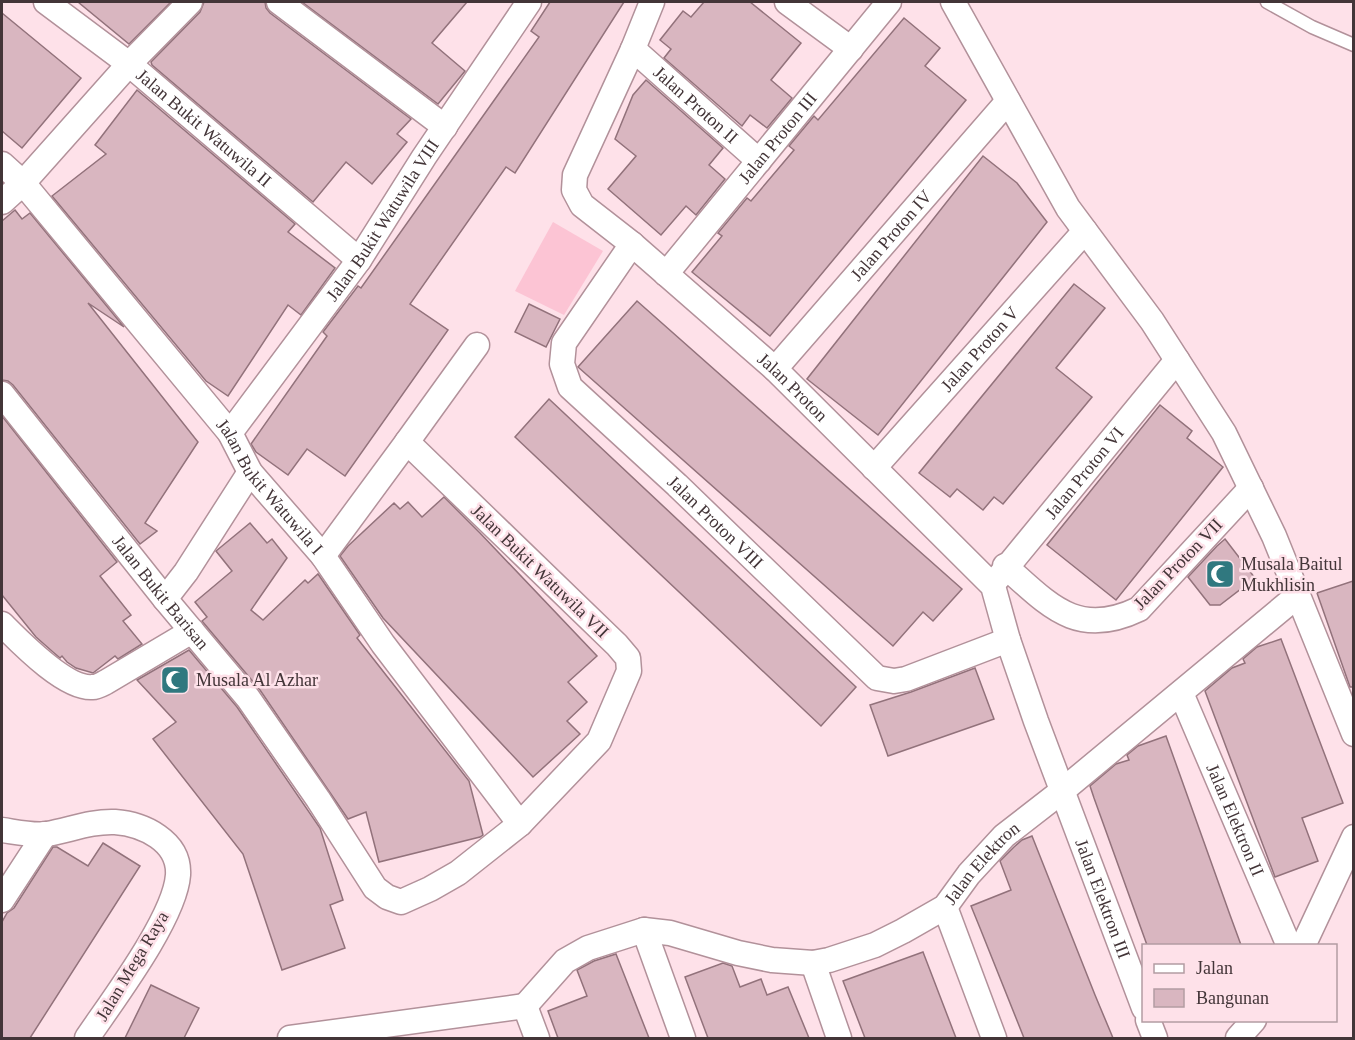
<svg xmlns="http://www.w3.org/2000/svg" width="1355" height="1040" font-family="Georgia,serif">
  <rect width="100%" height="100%" fill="#fee1e9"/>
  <polygon fill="#fcc4d4" points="553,222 603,251 564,315 515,291"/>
  <g fill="#d9b6c0" stroke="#92727b" stroke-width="1.5">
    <polygon points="78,2 171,2 129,44"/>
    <polygon points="204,2 265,2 266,8 270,13 411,119 397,134 407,142 372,184 346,162 313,202 152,65 151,62 200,12"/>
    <polygon points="302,2 467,2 432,43 465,71 438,104"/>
    <polygon points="550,2 624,2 515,173 506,167 410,304 448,330 345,476 307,449 288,475 256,452 251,444 327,336 323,332 358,286 361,288 539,37 531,31"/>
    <polygon points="704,2 750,2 801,43 771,80 792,98 767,128 750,115 742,126 664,58 671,49 660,40 683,11 691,17"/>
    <polygon points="2,13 81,78 22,148 2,131"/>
    <polygon points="904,18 940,48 925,66 966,100 770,336 692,272 722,236 718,233 747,198 751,201 794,150 789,146 814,116 818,120"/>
    <polygon points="646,80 723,148 709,165 725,179 696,215 686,206 661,235 608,189 636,156 615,139 633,95"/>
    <polygon points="137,90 295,224 288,232 335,268 301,315 288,305 228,396 206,381 52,196 106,154 95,145"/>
    <polygon points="983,156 1017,183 1047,222 878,435 807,379"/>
    <polygon points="15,210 22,219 30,213 124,327 88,303 198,442 145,523 157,531 140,544 13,385 8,381 2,380 2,221"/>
    <polygon points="1074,284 1105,308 1056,368 1092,397 1003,504 994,497 983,510 957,489 950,497 919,473"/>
    <polygon points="637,301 962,589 933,621 923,612 893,646 578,367"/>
    <polygon points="529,304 560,319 546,347 515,332"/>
    <polygon points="549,399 856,687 821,726 515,437"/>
    <polygon points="1160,405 1192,431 1187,438 1223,467 1116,600 1047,545"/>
    <polygon points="2,416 117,562 100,576 131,615 123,621 142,644 118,659 115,656 93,673 76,668 67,662 62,656 60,658 53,652 36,637 2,595"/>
    <polygon points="444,497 480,533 597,656 568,682 587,702 567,721 580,734 533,777 383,618 340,556 348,546 394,503 400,509 408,502 422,517"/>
    <polygon points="250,523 267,543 272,539 287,558 251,610 263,620 305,580 308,583 318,574 360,635 357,638 469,781 483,835 480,837 379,862 366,812 348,819 260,690 202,621 207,617 195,602 232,571 216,551"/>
    <polygon points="1225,539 1255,578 1220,605 1210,605 1188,577 1217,546"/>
    <polygon points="1353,581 1353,687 1350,687 1317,593"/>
    <polygon points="1281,639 1343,803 1302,818 1318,861 1275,877 1205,691 1232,668 1245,663 1243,659 1257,647"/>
    <polygon points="189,650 237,707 320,828 343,900 330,905 345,948 282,970 243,854 153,739 176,722 137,680"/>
    <polygon points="975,668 994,719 888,756 870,705 911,692"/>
    <polygon points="1166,736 1230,915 1241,945 1147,945 1094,798 1090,786 1116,764 1129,760 1127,755 1138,746"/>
    <polygon points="1032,836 1095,995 1113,1038 1024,1038 980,928 971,906 1011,890 1000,861 1014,847 1022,840"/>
    <polygon points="103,843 140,866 30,1038 2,1038 2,922 7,913 14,908 53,847 57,847 88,866"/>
    <polygon points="923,952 956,1038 865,1038 843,981"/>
    <polygon points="616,954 649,1038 558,1038 548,1011 587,996 577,970 594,961"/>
    <polygon points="723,963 732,966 740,987 761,979 767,995 788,987 809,1038 708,1038 685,977"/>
    <polygon points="151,985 199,1008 184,1038 125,1038"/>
  </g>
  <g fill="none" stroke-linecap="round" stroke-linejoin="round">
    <g stroke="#b2919a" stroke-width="15">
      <polyline id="lane" points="1267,2 1312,27 1354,45"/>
    </g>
    <g stroke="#b2919a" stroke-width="27">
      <g id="street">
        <path id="s1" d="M46 2 129 64 359 260"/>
        <polyline points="279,2 445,127"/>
        <path id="s2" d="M652 2 633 49 575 175 574 190 582 205 632 244 775 369 993 586 1008 640 1036 721 1144 1008"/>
        <polyline points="787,2 851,49"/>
        <polyline points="953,2 1068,208 1152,321 1224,433 1274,536 1354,734"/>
        <path id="s3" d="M633 49 759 161"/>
        <path id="s4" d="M2 164 23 183 230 433 250 472 323 556 383 644 520 824"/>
        <polyline points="2,202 23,183 129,64 190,2"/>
        <path id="s5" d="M632 244 564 343 562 364 570 387 677 485 877 678 894 681 906 679 1008 640"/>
        <path id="s6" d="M666 274 889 2"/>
        <path id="s7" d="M775 369 1008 101"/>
        <path id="s8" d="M2 394 165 599 248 698 318 799 375 888 387 897 401 902 430 889 458 873 520 824 599 741 629 671 628 658 617 645 407 442 323 556"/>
        <path id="s9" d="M230 433 359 260 424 157 529 2"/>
        <polyline points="407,442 477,345"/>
        <path id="s10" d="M874 468 1085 231"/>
        <path d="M1005 566C1049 605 1077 639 1139 609L1251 488"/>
        <path id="s11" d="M998 578 1177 360"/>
        <polyline points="165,599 186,572 250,472"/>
        <path d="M2 624C20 642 66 690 93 687 97 687 102 684 106 682L192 631"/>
        <path id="s12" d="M1181 693 1289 946"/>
        <path d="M2 830C16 832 33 836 47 834 70 830 91 821 115 822 143 824 180 841 178 875 175 918 112 1001 87 1038"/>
        <polyline points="2,900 45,834"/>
        <polyline points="945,907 994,1038"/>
        <polyline points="644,930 683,1038"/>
        <polyline points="1303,946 1354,837"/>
        <polyline points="813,963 839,1038"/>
        <path id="s13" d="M525 1006 565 961 588 948 644 930 670 933 738 953 772 960 813 963 829 960 875 945 903 931 945 907 969 874 1004 836 1062 791 1297 596"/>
        <polyline points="525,1006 537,1038"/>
        <polyline points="1148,1020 1155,1038"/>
        <polyline points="290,1038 525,1006"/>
        <polyline points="1238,1038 1254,1020"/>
      </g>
    </g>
    <use href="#lane" stroke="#fff" stroke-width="12"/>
    <use href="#street" stroke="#fff" stroke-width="24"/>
  </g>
  <defs>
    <g id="mosque-square" transform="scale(1.5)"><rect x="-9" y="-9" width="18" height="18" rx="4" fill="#30787f" stroke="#fee1e9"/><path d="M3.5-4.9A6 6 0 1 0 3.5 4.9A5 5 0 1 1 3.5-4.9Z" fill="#fff"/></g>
  </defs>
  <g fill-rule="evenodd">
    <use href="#mosque-square" x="1220" y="574"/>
    <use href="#mosque-square" x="175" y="680"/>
  </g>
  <g text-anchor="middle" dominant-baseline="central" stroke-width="5" stroke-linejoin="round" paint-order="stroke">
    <g font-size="18" fill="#433538" stroke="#fee1e9">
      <text stroke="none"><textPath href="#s3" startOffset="84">Jalan Proton II</textPath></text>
      <text stroke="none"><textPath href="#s1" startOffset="202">Jalan Bukit Watuwila II</textPath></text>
      <text stroke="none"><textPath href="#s6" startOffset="176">Jalan Proton III</textPath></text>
      <text stroke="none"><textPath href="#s9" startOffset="262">Jalan Bukit Watuwila VIII</textPath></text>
      <text stroke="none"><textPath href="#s7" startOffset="177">Jalan Proton IV</textPath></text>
      <text stroke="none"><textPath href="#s10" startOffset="159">Jalan Proton V</textPath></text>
      <text stroke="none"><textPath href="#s2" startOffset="500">Jalan Proton</textPath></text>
      <text stroke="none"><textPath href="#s11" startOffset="136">Jalan Proton VI</textPath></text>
      <text stroke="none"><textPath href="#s4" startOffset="420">Jalan Bukit Watuwila I</textPath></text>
      <text stroke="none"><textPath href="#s5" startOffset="364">Jalan Proton VIII</textPath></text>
      <text transform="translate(1178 564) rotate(-46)">Jalan Proton VII</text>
      <text transform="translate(540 571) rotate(44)">Jalan Bukit Watuwila VII</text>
      <text stroke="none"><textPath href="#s8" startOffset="254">Jalan Bukit Barisan</textPath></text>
      <text stroke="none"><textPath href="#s12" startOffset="138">Jalan Elektron II</textPath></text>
      <text stroke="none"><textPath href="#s13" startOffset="520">Jalan Elektron</textPath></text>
      <text stroke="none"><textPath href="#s2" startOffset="1114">Jalan Elektron III</textPath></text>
      <text transform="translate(132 966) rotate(-59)">Jalan Mega Raya</text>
    </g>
    <g font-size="18" fill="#433538" stroke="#fee1e9" text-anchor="start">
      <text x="1241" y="564">Musala Baitul<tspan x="1241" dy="21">Mukhlisin</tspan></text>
      <text x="196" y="680">Musala Al Azhar</text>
    </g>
  </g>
  <rect width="1355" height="1040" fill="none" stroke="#433538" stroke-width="6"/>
  <rect x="1142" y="944" width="195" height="78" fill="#fee1e9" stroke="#b39ca2" stroke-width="1.5"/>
  <rect x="1154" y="964" width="30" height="9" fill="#ffffff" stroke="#b39ca2" stroke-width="1.5"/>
  <text x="1196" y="974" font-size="18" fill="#433538">Jalan</text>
  <rect x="1154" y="989" width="30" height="18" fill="#d9b6c0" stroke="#b39ca2" stroke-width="1.5"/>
  <text x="1196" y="1004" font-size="18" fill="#433538">Bangunan</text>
</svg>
